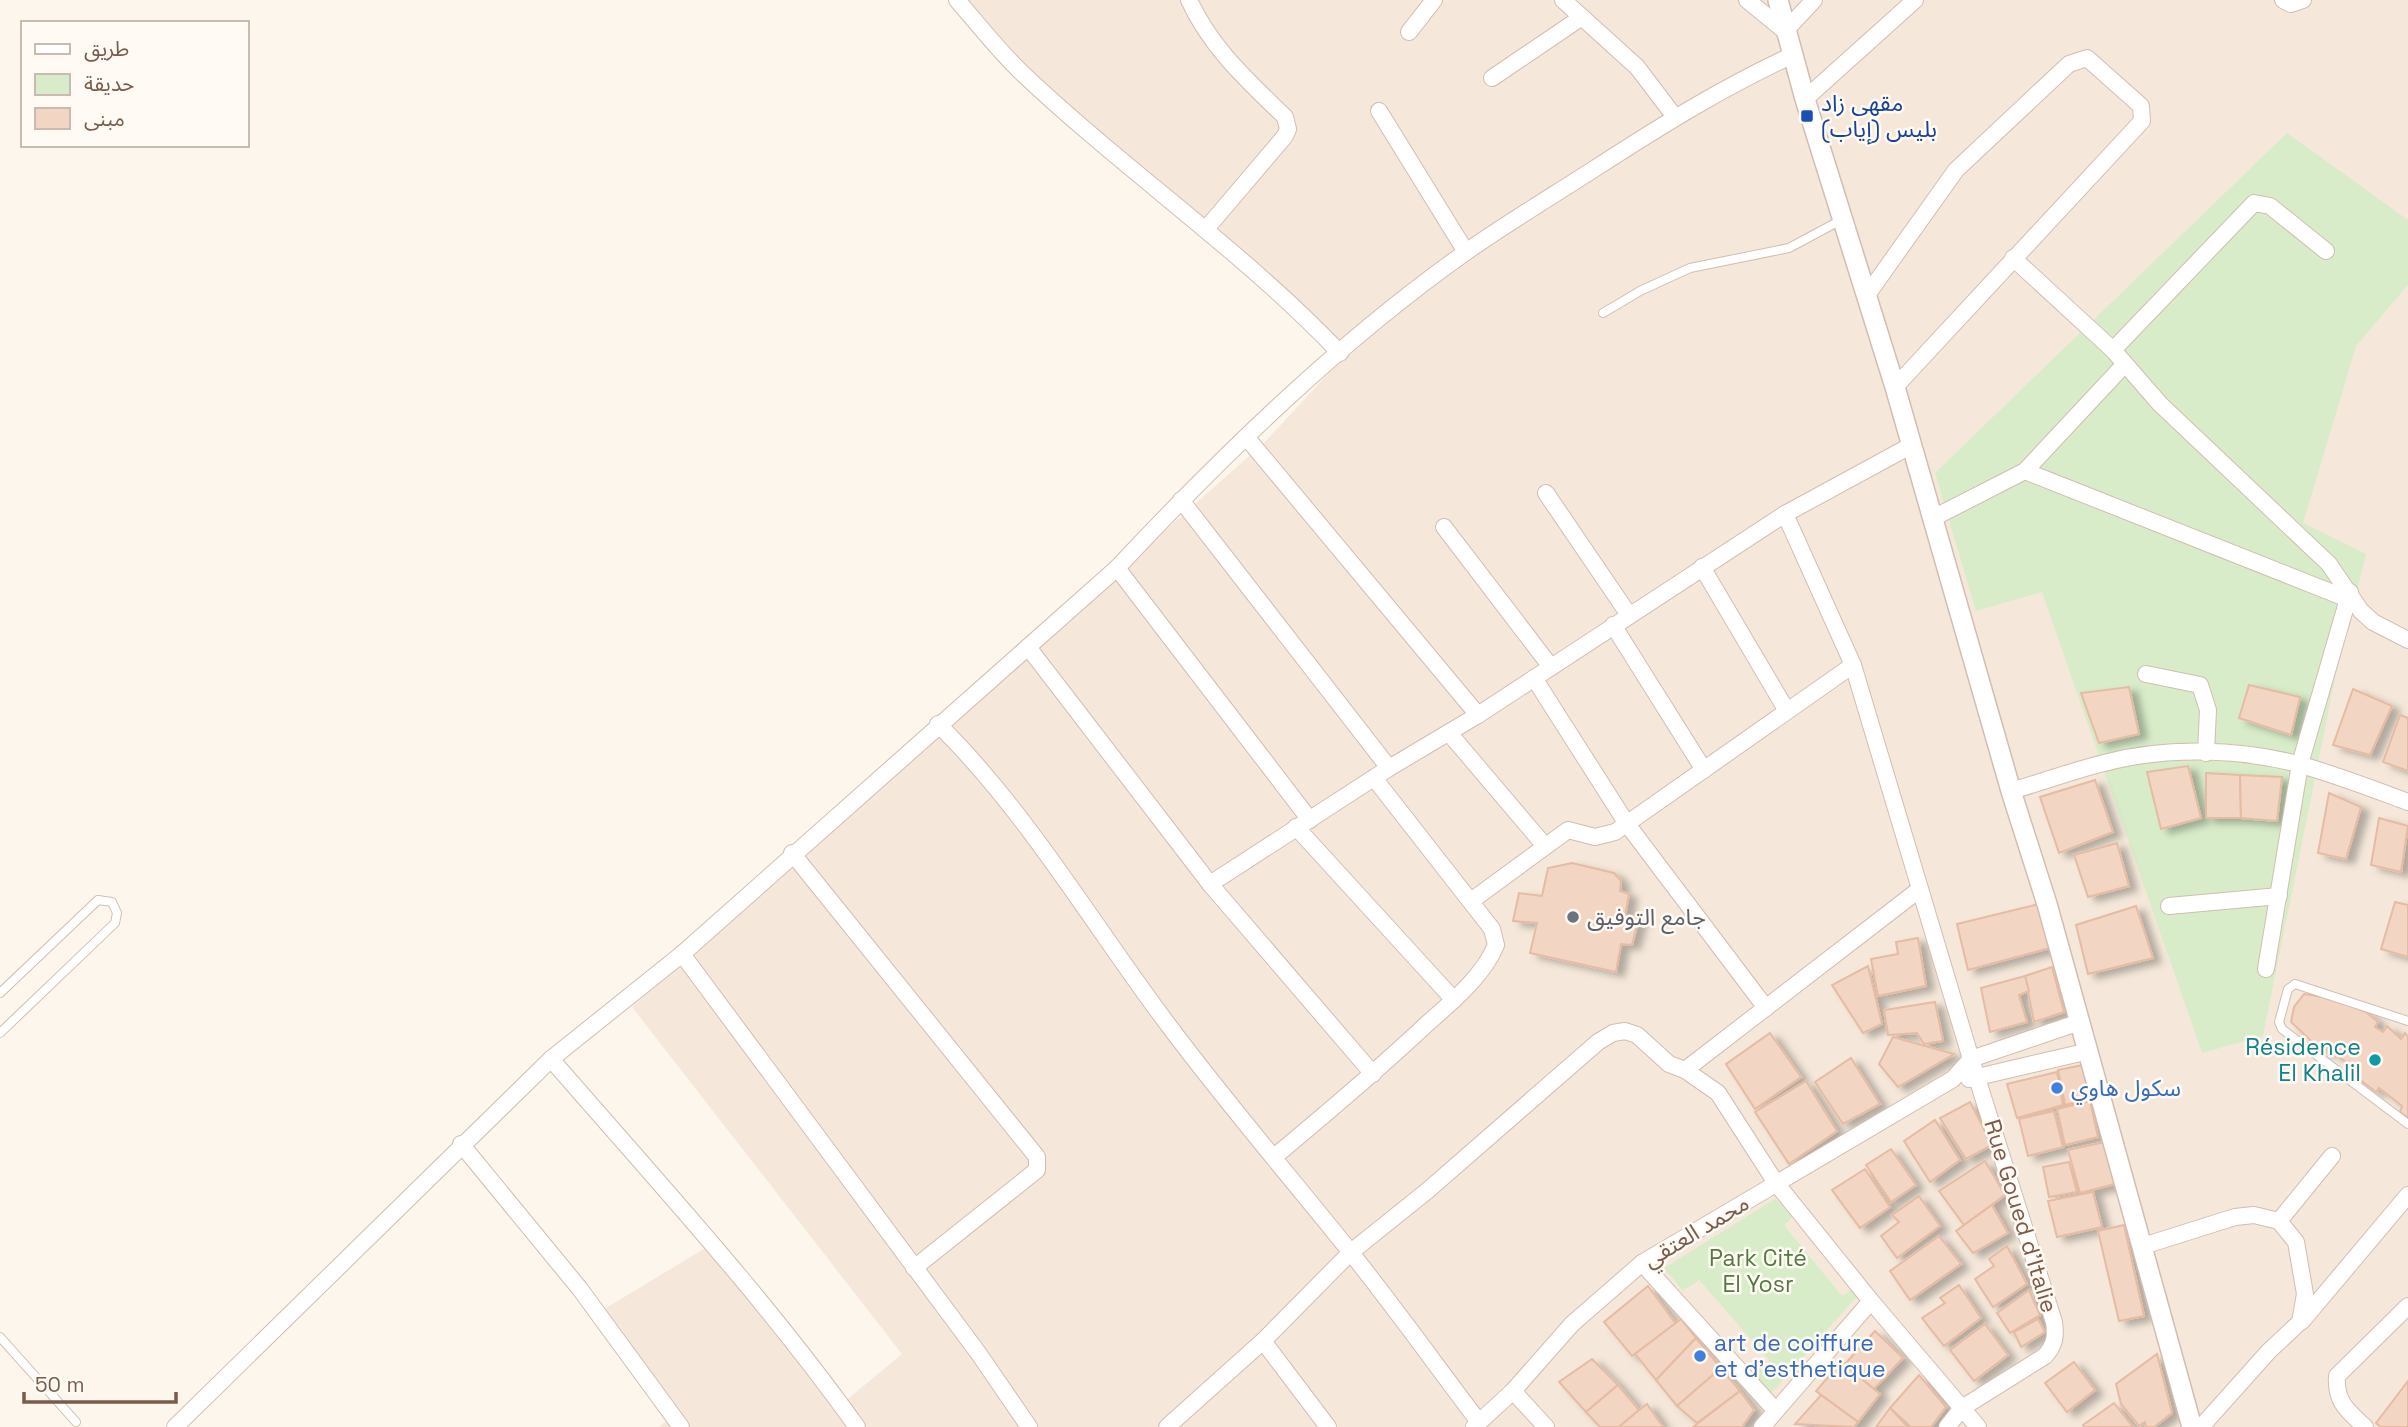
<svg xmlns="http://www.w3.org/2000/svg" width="2408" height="1427" font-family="'Space Grotesk','Noto Sans Arabic',sans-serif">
  <defs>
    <filter id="shadow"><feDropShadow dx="8" dy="4.5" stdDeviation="3.5" flood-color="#0004"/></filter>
  </defs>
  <rect width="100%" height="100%" fill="#fdf6ec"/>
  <polygon fill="#f5e8da" points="957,0 2408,0 2408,1427 659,1427 671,1417 596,1314 712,1244 838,1407 902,1354 632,1007 842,816 1264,443 1351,349 1083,129"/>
  <g fill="#d8ecc9">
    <polygon points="2287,133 2408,220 2408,285 2356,346 2303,523 2366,554 2335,679 2263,1036 2202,1053 2042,592 1976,611 1935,473"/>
    <polygon points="1775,1199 1796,1214 1784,1225 1842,1296 1856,1287 1859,1294 1771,1393 1754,1375 1770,1361 1699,1280 1683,1291 1664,1268"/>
  </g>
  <g fill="#f3d5c3" stroke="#e6bba3" stroke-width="2" filter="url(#shadow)">
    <polygon points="2249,685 2300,697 2291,735 2239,718"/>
    <polygon points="2129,687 2139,734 2099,743 2081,693"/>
    <polygon points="2353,689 2392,706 2370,755 2333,745"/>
    <polygon points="2400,715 2408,718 2408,771 2383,762"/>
    <polygon points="2188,766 2201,818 2161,829 2147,772"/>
    <polygon points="2206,773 2240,775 2241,818 2206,818"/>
    <polygon points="2240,775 2282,777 2277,821 2241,818"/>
    <polygon points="2095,780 2113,832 2059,853 2040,797"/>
    <polygon points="2329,793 2361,807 2346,859 2318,853"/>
    <polygon points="2379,818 2408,826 2401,872 2371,865"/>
    <polygon points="2117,843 2129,886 2088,897 2074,855"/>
    <polygon points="1572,863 1614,873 1621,881 1620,891 1629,894 1625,916 1639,918 1632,945 1621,944 1616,972 1530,953 1537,923 1513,921 1519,893 1542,896 1548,868"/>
    <polygon points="2395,902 2408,905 2408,957 2381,949"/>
    <polygon points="2039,904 2050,948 1968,970 1957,924"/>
    <polygon points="2136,906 2153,958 2088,974 2076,925"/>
    <polygon points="1918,938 1926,986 1878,996 1871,959 1898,954 1896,942"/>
    <polygon points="1868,966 1882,1024 1863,1033 1832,985"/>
    <polygon points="2052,967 2064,1012 2034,1022 2025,976"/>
    <polygon points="2025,976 2029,991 2019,995 2027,1022 1990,1032 1981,988"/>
    <polygon points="2304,994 2331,998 2366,1012 2378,1022 2375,1027 2383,1032 2387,1026 2401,1039 2405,1033 2408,1037 2408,1118 2400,1112 2402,1106 2379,1088 2376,1092 2350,1072 2352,1067 2327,1048 2324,1053 2291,1022 2294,1007"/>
    <polygon points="1935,1002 1943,1041 1924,1044 1917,1033 1888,1035 1884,1010"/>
    <polygon points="1770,1033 1801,1077 1755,1109 1726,1064"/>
    <polygon points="1893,1037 1954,1054 1898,1087 1879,1064"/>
    <polygon points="1851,1058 1880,1104 1843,1124 1815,1082"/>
    <polygon points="2083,1065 2089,1099 2065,1105 2058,1070"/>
    <polygon points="2057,1072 2063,1105 2017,1118 2007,1084"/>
    <polygon points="1806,1081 1837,1131 1789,1164 1755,1112"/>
    <polygon points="2090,1101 2098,1137 2065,1145 2057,1109"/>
    <polygon points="1970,1102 1992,1145 1966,1159 1940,1118"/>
    <polygon points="2054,1111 2063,1147 2028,1156 2019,1119"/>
    <polygon points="1935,1120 1960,1160 1930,1182 1904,1141"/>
    <polygon points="2105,1142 2115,1184 2080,1193 2068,1150"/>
    <polygon points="1891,1149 1916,1185 1891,1202 1866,1165"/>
    <polygon points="1985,1161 2005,1195 1964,1225 1939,1191"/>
    <polygon points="2069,1162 2077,1192 2049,1197 2043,1167"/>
    <polygon points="1865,1169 1890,1207 1860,1228 1832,1190"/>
    <polygon points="2093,1192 2102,1227 2057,1237 2048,1201"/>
    <polygon points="1919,1196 1940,1226 1897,1258 1881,1236 1899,1222 1892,1215"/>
    <polygon points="1992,1205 2008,1233 1973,1253 1956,1231"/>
    <polygon points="2124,1225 2144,1316 2119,1321 2098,1231"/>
    <polygon points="1939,1236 1961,1264 1910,1300 1890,1271"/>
    <polygon points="2007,1246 2027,1284 1993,1307 1975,1279 1994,1266 1989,1259"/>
    <polygon points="1959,1285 1981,1318 1944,1346 1922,1318 1945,1303 1940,1298"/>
    <polygon points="1648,1286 1676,1324 1632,1356 1604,1322"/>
    <polygon points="2029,1290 2040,1315 2010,1333 1997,1313"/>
    <polygon points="1681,1319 1696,1338 1656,1380 1635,1354"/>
    <polygon points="2038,1319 2045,1332 2021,1347 2014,1332"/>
    <polygon points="1985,1324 2008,1355 1974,1381 1950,1350"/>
    <polygon points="1875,1331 1903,1358 1874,1389 1844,1365"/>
    <polygon points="1696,1338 1721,1368 1677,1406 1656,1380"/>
    <polygon points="2157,1354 2172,1413 2154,1427 2146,1427 2145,1422 2139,1426 2121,1404 2116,1384"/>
    <polygon points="1592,1359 1618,1385 1586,1412 1559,1382"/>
    <polygon points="1841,1362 1880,1394 1858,1422 1816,1391"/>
    <polygon points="2074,1362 2095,1390 2067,1412 2045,1383"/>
    <polygon points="1721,1368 1740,1391 1697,1423 1677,1406"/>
    <polygon points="1919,1375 1946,1407 1931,1427 1911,1427 1890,1408"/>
    <polygon points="2408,1381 2408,1427 2381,1427 2376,1423"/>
    <polygon points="1618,1385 1639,1410 1619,1427 1600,1427 1586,1412"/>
    <polygon points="1740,1391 1754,1410 1742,1427 1693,1427"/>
    <polygon points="1821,1395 1858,1422 1854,1427 1795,1424"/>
    <polygon points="2114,1403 2133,1427 2084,1427 2083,1425"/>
    <polygon points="1647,1404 1663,1427 1619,1427 1639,1410"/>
    <polygon points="1890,1408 1908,1427 1876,1427"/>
  </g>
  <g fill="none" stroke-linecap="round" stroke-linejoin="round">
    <g stroke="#d1beb0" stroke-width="10">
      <g id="service">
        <polyline points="1603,313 1640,291 1690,268 1789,248 1843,219"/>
        <polyline points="0,993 98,900 112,902 117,913 115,923 0,1033"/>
        <polyline points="2408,1021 2295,984 2288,989 2279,1022 2282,1029 2408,1124"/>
        <polyline points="0,1337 76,1422"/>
      </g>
    </g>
    <g stroke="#d1beb0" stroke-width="18">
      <g id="minor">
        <path d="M957 0C978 24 998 50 1021 72 1124 170 1242 250 1340 353"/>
        <path d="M1189 0C1211 48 1247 80 1285 117L1288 129 1285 136 1206 229"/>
        <polyline points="1563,0 1637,67 1675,117"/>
        <polyline points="1747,0 1785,31 1814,0"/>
        <polyline points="2283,0 2291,4 2303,0"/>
        <polyline points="1409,32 1434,0"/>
        <polyline points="1492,78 1582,17"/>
        <polyline points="1805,99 1915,0"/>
        <polyline points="1379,111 1466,252"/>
        <polyline points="2013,258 2113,350 2254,203 2270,206 2326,251"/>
        <polyline points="1867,295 1956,170 2069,64 2087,58 2141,106 2142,121 1895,387"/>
        <polyline points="2113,350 2160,404 2329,564 2361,611 2373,622 2408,640"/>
        <polyline points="1247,438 1478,715"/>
        <polyline points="2025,471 2348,599"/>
        <polyline points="1546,493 1629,615"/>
        <polyline points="1181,500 1389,768"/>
        <path d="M1785 514 1853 665 1971 1059 2054 1322C2056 1336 2055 1345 2045 1356L1962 1408 1947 1427"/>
        <polyline points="1933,518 2025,471 2124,365"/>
        <polyline points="1444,527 1551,667"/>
        <polyline points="1702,567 1787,711"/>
        <polyline points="1117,568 1310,820"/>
        <polyline points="1613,625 1704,770"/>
        <polyline points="1028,647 1210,884 1373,1074"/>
        <polyline points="2146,674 2200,685 2208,710 2206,753"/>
        <polyline points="1534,678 1627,824 1766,1008"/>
        <path d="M938 724C1027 812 1091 922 1166 1022 1224 1100 1287 1173 1348 1249 1393 1305 1435 1364 1479 1422"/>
        <polyline points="1449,733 1545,846"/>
        <path d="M2011 791C2042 782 2072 771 2104 763 2164 747 2241 748 2301 765 2337 775 2373 789 2408 802"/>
        <polyline points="1296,827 1454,1000"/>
        <polyline points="792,853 1037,1157 1037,1170 914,1268"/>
        <polyline points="1210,884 1389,768 1478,715 1785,514 1912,445"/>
        <polyline points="1471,901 1568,830 1595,837 1615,832 1853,665"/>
        <polyline points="2169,906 2279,896"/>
        <polyline points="682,954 979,1354 1029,1427"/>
        <polyline points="2266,969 2300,764 2350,592"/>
        <path d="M551 1059C656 1180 764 1297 857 1427"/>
        <polyline points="1685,1070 1920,889"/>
        <polyline points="1969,1079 2089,1051"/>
        <polyline points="461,1144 580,1289 681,1427"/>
        <path d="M1274 1157C1327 1113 1379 1069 1429 1022 1453 1001 1484 975 1496 945L1492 929 1374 778"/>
        <polyline points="2279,1221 2332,1156"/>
        <polyline points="2143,1246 2235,1217 2254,1215 2279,1221 2296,1242 2305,1294 2300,1322 2269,1351 2201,1427"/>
        <polyline points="1642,1263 1775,1410"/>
        <polyline points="2302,1321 2408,1195"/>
        <polyline points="1263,1341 1328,1427"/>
        <polyline points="1513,1391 1546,1427"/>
        <path d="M175 1427 551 1059 682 954 1117 568C1223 455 1339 342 1466 252 1506 224 1549 198 1591 171 1656 129 1721 88 1793 55"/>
        <polyline points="1167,1427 1263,1341 1351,1252 1427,1191 1598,1042 1613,1033 1625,1031 1637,1035 1669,1064 1685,1070 1718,1093 1776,1183 1871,1301 1978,1427"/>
        <polyline points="1474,1427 1513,1391 1572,1324 1642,1263 1953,1079 1971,1059 2080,1022"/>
        <polyline points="1762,1427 1871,1301"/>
        <path d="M2365 1427C2348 1411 2335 1402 2337 1376L2408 1306"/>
      </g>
    </g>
    <g stroke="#d1beb0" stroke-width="22">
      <polyline id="tertiary" points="1778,0 1805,99 1895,387 2011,791 2047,904 2192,1427"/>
    </g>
    <use href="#service" stroke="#fff" stroke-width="8"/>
    <use href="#minor" stroke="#fff" stroke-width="16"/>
    <use href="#tertiary" stroke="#fff" stroke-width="19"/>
  </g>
  <rect fill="#1a4fb4" stroke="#fffaf3" stroke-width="2.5" x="1800" y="109" width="14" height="14" rx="3.5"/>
  <circle fill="#6b7280" stroke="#fffaf3" stroke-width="2.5" cx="1573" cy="917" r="7"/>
  <circle fill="#0f9aa8" stroke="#fffaf3" stroke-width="2.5" cx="2375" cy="1060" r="7"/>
  <g fill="#3f7fe0" stroke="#fffaf3" stroke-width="2.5">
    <circle cx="2057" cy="1088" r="7"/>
    <circle cx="1700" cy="1356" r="7"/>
  </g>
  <g text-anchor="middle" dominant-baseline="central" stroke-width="5" stroke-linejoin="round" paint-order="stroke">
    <g font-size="23" fill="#164399" stroke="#fffaf3" text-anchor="start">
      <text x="1821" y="103">مقهى زاد<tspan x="1821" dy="26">بليس (إياب)</tspan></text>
    </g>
    <g font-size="23" fill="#5b616d" stroke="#fffaf3" text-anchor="start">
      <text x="1587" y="917">جامع التوفيق</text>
    </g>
    <g font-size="23" fill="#0d838f" stroke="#fffaf3" text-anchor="end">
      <text x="2361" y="1047">Résidence<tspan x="2361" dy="26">El Khalil</tspan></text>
    </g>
    <g font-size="23" fill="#366cbe" stroke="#fffaf3" text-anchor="start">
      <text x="2071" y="1088">سكول هاوي</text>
      <text x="1714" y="1343">art de coiffure<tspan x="1714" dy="26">et d'esthetique</tspan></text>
    </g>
    <g font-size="23" fill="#7a5c4d" stroke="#fffaf3">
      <text transform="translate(2021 1216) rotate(73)">Rue Goued d'Italie</text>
      <text transform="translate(1696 1231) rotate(-31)">محمد العتقي</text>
    </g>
    <g font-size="23" fill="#537a41" stroke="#fffaf3">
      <text x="1758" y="1258">Park Cité<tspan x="1758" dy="26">El Yosr</tspan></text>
    </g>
  </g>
  <rect x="21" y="21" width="228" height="126" fill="#fffaf3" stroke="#cabbb1" stroke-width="2"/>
  <rect x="35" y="44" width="35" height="10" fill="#ffffff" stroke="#cabbb1" stroke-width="2"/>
  <text x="84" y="56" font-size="21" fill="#7a5c4d">طريق</text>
  <rect x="35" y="74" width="35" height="21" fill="#d8ecc9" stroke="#cabbb1" stroke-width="2"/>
  <text x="84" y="91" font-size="21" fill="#7a5c4d">حديقة</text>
  <rect x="35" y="108" width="35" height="21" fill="#f3d5c3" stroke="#cabbb1" stroke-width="2"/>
  <text x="84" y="126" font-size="21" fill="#7a5c4d">مبنى</text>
  <path d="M24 1392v10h152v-10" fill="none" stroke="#7a5c4d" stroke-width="3.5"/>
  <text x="35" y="1392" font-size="21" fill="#7a5c4d" stroke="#fffaf3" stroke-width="5" paint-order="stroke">50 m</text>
</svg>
